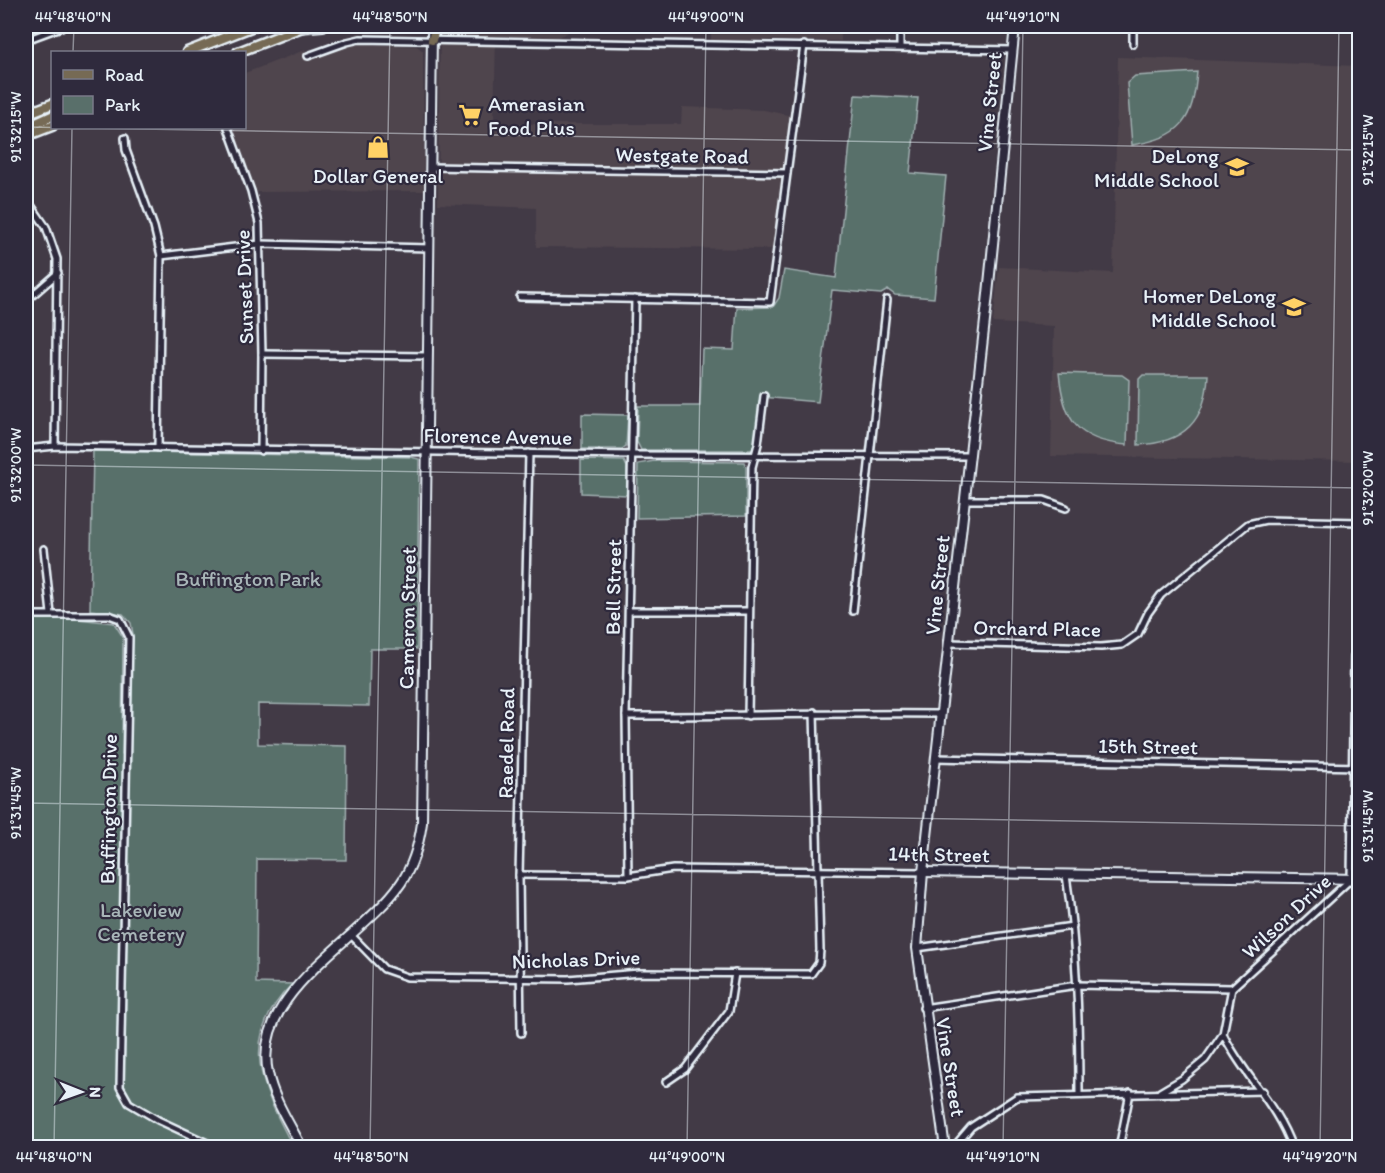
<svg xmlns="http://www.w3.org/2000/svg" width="1385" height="1173" font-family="Itim,sans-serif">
  <rect width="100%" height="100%" fill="#423a46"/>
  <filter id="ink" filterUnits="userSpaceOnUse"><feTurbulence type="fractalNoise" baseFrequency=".0167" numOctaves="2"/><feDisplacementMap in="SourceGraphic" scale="12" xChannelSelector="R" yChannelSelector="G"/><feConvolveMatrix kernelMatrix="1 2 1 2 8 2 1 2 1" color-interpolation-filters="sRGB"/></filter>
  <g filter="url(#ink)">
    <g fill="#4f454d">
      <polygon points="440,26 573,26 567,33 558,37 496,36 494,124 681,124 682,107 764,110 792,116 775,249 536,247 536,208 438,204"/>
      <polygon points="711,26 841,26 841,41 711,40"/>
      <polygon points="360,44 417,46 423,51 424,191 257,192 233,128 244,128 245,73 305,50 309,61 347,46"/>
      <polygon points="1118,57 1359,66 1359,461 1051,456 1054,326 993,323 999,267 1113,273"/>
    </g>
    <g fill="#596f6a" stroke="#a0b0b1" stroke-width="1.5">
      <path d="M1197 72C1193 121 1182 137 1132 145L1127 83 1135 76Z"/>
      <polygon points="855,95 918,98 910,173 946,176 934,298 895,295 888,290 881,294 832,290 818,402 761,397 756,444 752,450 641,450 637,442 638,406 700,406 702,349 734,350 737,308 773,307 779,298 784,270 836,278"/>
      <path d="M1059 373 1122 375 1129 380 1127 445C1076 441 1064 420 1059 373Z"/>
      <path d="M1143 375H1208C1206 421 1184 443 1138 445L1139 379Z"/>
      <polygon points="582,414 628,415 626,446 622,449 582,449"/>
      <path d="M93 451 410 457 419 459 417 649H370L369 706 258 704V744L347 746 346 860 257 859 256 983 292 984C236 1040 263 1089 293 1147L26 1148V618H68L114 623 123 637 122 755 127 759 133 634 131 623 123 614 90 610Z"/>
      <polygon points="581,460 624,461 627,467 627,495 581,493"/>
      <polygon points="654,461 744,462 746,467 746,516 637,518 638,464"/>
    </g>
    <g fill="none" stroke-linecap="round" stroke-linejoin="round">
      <g stroke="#e8f1f8" stroke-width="10">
        <g id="street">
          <polyline points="1133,26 1133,44"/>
          <polyline points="26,40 64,26"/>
          <polyline points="900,47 900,26"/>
          <polyline points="308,56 347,42 360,39 1013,50"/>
          <polyline points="228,128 251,191 259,223 262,354 261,451"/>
          <polyline points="125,138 126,150 154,227 161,256 158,448"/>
          <polyline points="431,167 787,173"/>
          <polyline points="26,198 46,227 57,259 55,446"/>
          <polyline points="161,256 260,244 430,248"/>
          <polyline points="520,297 770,302 804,45"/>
          <polyline points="26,301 58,273"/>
          <polyline points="262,354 428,356"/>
          <polyline points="26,449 55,446 632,455 970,456"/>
          <polyline points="965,500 1044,500 1066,508"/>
          <polyline points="44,549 51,614"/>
          <polyline points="629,611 748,611"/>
          <polyline points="853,611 887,300"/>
          <polyline points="26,615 109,615 120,619 129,637 120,1087 129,1103 158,1120 218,1148"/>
          <polyline points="949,643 1101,647 1122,645 1138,634 1148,613 1161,595 1248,524 1266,520 1360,522"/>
          <path d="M626 716C731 716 836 713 940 714"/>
          <polyline points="748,716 752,467 758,444 764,396"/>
          <polyline points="935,758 1360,767"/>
          <polyline points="519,875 628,876 673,869 923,872"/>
          <path d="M1066 875C1077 948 1079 1020 1079 1094"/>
          <polyline points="628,876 626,716 635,299"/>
          <polyline points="351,935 384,969 407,977 568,979 639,973 811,974 819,963 820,950 814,712"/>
          <polyline points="917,948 1073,926"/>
          <polyline points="923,1008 1077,985 1232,988"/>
          <polyline points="521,1033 519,875 529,453"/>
          <path d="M1223 1034C1243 1075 1277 1104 1292 1148"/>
          <polyline points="666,1082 685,1069 729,1011 735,973"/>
          <polyline points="1160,1092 1182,1079 1205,1060 1223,1034 1232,988 1351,879 1354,656 1360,656"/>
          <polyline points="953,1148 971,1127 1017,1097 1263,1091"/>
          <polyline points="1119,1148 1130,1093"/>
        </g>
      </g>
      <g stroke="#e8f1f8" stroke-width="12">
        <g id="secondary">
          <polyline points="299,28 323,26"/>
          <polyline points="923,872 1360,879"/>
          <path d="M302 1148C290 1124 273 1099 268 1073 251 992 362 940 401 883 414 864 419 844 422 823L432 34"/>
          <polyline points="945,1148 917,948 923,872 988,294 1015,26"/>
        </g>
      </g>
      <g stroke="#e8f1f8" stroke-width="13">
        <g id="primary">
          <polyline points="432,40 436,26"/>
          <polyline points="187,52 254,26"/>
          <polyline points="238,52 305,26"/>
          <polyline points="26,114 52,104"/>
          <polyline points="26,128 52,116"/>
          <polyline points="26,136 52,126"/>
        </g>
      </g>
      <use href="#street" stroke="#2f2a3d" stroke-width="5"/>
      <use href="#secondary" stroke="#2f2a3d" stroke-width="8"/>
      <use href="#primary" stroke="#766a54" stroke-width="8"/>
    </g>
  </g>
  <path fill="none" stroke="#e8f1f8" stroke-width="1.5" stroke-opacity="0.45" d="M73 52 74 26M26 127 1360 150M26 465 1360 488M26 803 1360 826M26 1141 419 1148M54 1148 72 128M370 1148 390 26M687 1148 706 26M1003 1148 1023 26M1320 1148 1339 26"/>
  <defs>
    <g id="supermarket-bare" transform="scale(1.8)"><path d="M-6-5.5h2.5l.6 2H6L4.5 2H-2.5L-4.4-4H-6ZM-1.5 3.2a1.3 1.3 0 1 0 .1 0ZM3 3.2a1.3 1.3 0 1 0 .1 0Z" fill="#ffd166" stroke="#2f2a3d" stroke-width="2.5" paint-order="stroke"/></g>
    <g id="shop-bare" transform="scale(1.8)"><path d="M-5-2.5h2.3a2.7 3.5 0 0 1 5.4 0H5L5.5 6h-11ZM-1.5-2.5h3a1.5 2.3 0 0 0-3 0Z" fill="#ffd166" stroke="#2f2a3d" stroke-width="2.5" paint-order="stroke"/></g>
    <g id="school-bare" transform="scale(1.8)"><path d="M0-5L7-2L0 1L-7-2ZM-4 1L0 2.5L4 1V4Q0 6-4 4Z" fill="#ffd166" stroke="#2f2a3d" stroke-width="2.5" paint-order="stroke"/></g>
  </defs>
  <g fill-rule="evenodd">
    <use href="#supermarket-bare" x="470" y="115"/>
    <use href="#shop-bare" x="378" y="147"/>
    <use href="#school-bare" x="1237" y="167"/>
    <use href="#school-bare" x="1294" y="307"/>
  </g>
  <g text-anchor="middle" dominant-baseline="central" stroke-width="4.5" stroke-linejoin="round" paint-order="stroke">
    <g font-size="21" fill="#e8f1f8" stroke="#2f2a3d">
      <text transform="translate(989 102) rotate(-84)">Vine Street</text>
      <text transform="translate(682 155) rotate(1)">Westgate Road</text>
      <text transform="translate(244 287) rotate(-92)">Sunset Drive</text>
      <text transform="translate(498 436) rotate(1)">Florence Avenue</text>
      <text transform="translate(937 585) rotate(-84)">Vine Street</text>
      <text transform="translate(613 587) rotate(-89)">Bell Street</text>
      <text transform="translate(407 618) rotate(-89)">Cameron Street</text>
      <text transform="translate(1037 628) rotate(1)">Orchard Place</text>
      <text transform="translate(506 743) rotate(-89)">Raedel Road</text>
      <text transform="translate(1148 746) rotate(1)">15th Street</text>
      <text transform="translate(108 809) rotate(-89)">Buffington Drive</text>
      <text transform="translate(939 854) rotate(1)">14th Street</text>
      <text transform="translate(1286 916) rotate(-43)">Wilson Drive</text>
      <text transform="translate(576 959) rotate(-2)">Nicholas Drive</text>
      <text transform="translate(951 1067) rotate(81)">Vine Street</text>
    </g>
    <g font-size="21" fill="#e8f1f8" stroke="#2f2a3d" text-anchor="end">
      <text x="488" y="103" text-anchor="start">Amerasian<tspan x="488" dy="24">Food Plus</tspan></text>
      <text x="1219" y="155">DeLong<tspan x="1219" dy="24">Middle School</tspan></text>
      <text x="378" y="175" text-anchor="middle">Dollar General</text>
      <text x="1276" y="295">Homer DeLong<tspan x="1276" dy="24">Middle School</tspan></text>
    </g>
    <g font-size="21" fill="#a8b6b8" stroke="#2f2a3d">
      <text x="248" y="578">Buffington Park</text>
      <text x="141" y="909">Lakeview<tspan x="141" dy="24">Cemetery</tspan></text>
    </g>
  </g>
  <rect width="1385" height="1173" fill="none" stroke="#2f2a3d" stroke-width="66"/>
  <rect x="51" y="51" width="195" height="78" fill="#2f2a3d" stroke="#797a88" stroke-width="1.5"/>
  <rect x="63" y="70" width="30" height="9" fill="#766a54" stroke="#797a88" stroke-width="1.5"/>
  <text x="105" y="81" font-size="18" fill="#e8f1f8">Road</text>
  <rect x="63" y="96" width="30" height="18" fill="#596f6a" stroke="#797a88" stroke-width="1.5"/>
  <text x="105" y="111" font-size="18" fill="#e8f1f8">Park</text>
  <g transform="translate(81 1092) rotate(91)" stroke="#2f2a3d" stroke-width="4.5" paint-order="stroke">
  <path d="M0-4.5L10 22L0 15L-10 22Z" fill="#e8f1f8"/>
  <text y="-9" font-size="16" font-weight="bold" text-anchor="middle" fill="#e8f1f8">N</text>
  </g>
  <rect x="33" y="33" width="1319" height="1107" fill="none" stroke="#e8f1f8" stroke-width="2"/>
  <g font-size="15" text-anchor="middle" fill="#e8f1f8">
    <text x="73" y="22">44°48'40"N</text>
    <text x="390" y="22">44°48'50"N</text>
    <text x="706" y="22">44°49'00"N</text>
    <text x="1023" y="22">44°49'10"N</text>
    <text transform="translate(16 127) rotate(-90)" y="5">91°32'15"W</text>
    <text transform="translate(1368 150) rotate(-90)" y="5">91°32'15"W</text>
    <text transform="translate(16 465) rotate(-90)" y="5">91°32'00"W</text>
    <text transform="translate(1368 488) rotate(-90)" y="5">91°32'00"W</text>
    <text transform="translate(16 803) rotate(-90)" y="5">91°31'45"W</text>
    <text transform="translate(1368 826) rotate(-90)" y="5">91°31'45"W</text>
    <text x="54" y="1162">44°48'40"N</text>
    <text x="371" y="1162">44°48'50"N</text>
    <text x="687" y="1162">44°49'00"N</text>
    <text x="1003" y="1162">44°49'10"N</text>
    <text x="1320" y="1162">44°49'20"N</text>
  </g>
</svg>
